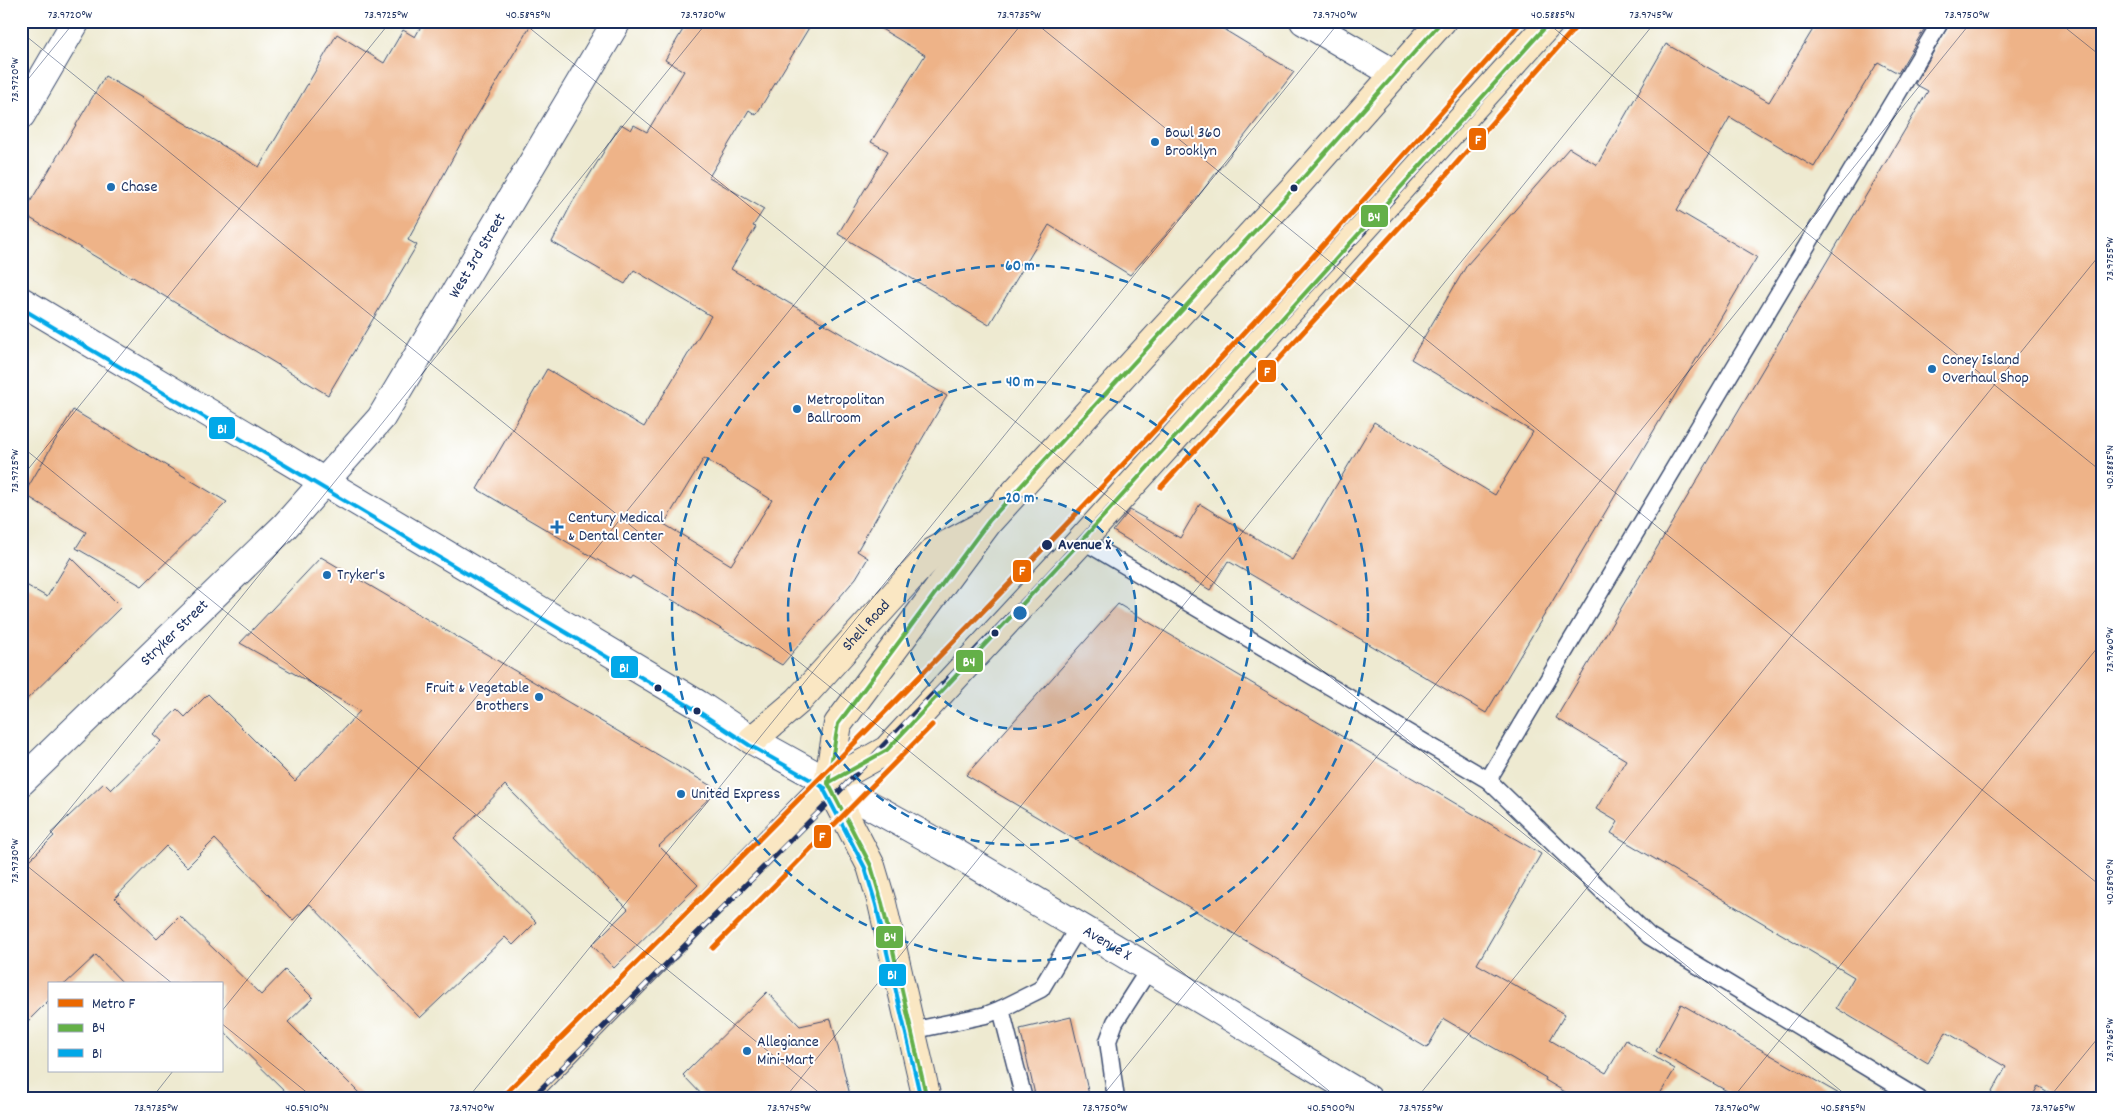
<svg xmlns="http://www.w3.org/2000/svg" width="2123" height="1120" font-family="Dekko,sans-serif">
  <rect width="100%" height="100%" fill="#fff"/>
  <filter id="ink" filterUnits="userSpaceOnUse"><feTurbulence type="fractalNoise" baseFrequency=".02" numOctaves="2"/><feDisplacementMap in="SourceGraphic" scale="10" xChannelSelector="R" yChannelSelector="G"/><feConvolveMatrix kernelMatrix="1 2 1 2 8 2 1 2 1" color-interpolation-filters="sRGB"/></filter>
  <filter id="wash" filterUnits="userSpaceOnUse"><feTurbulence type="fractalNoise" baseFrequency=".0096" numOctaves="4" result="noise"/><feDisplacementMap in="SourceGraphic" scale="20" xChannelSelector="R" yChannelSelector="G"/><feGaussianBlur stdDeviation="1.12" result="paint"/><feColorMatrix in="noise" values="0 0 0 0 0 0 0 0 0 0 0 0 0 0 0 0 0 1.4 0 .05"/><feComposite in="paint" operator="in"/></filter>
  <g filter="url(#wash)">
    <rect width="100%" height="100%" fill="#eeead1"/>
    <g id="blocks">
      <g fill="#eeb388" fill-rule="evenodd">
        <polygon points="424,21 533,21 461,143 408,240 417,245 328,395 131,276 130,277 23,214 105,76 259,167 337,34 384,63 403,30 415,37"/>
        <path d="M688 21H813L756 115 749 110 709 177 764 209 753 226 756 227 731 269 947 396 857 551 868 558 856 578 782 665 632 576 630 579 477 489 547 369 644 427 711 316 634 270 625 284 552 242 572 203 621 124 631 130 634 125 647 132 684 71 665 60ZM704 458 772 500 731 565 664 524Z"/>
        <polygon points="868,21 1210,21 1294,72 1186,212 1130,275 1049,225 989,325 838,234 888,151 871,142 925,55"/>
        <polygon points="1818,21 1929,21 1898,73 1878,62 1814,167 1730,117 1677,210 1757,257 1486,713 1228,561 1210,590 1113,531 1130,510 1180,538 1200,504 1292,560 1374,422 1495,495 1533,432 1411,359 1467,265 1569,148 1597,165 1666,44 1769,102"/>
        <polygon points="1951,21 2102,21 2102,1099 2060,1099 2038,1086 2031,1099 1988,1099 2006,1067 1946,1032 1928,1063 1836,1008 1854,977 1611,833 1618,822 1596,809 1626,760 1556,718 1928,91 1915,84"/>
        <polygon points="73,410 227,502 142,586 76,548 86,532 24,494"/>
        <polygon points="71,557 121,607 21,705 21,582 47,597"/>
        <polygon points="321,557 718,790 659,846 698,885 614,968 592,945 628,909 505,785 454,838 536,922 513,945 505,937 420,1018 310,904 293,920 215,839 187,867 166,846 115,898 157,939 180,916 261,995 285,970 313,998 288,1022 365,1099 293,1099 221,1028 221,984 124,984 96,955 65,984 49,984 49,1000 21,1028 21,869 54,836 51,833 104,783 111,790 161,741 153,734 177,709 185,717 208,694 295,781 360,711 240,643"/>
        <polygon points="1118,604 1541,854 1477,964 1565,1014 1550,1040 1606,1073 1626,1040 1675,1069 1657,1099 1577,1099 1545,1080 1546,1078 1444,1019 1427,1048 966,775"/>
        <polygon points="767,992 800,1026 831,1019 851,1099 706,1099 683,1075"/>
        <polygon points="1681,1004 1848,1099 1741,1099 1656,1051"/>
        <polygon points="1071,1017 1090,1099 1036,1099 1020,1029"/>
      </g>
    </g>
  </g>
  <g filter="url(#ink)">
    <use href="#blocks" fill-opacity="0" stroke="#3b4b6f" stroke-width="1"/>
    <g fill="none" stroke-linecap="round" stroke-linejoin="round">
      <g stroke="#3b4b6f" stroke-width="19">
        <g id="lane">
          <polyline points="1082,540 1488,780 1941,21"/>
          <polyline points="1488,780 1649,936 1919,1099"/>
          <polyline points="1001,1009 1041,989 1079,926"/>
          <polyline points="911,1031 986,1015 1001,1009 1024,1099"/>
          <polyline points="1116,1099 1108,1041 1115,1022 1149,969"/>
        </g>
      </g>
      <g stroke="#3b4b6f" stroke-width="30">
        <g id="street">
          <polyline points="1304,21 1395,74"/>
          <polyline points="21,115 76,21"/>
          <path id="s1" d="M21 301 699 705 752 740 952 851 1368 1099"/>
          <path id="s2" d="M21 782 285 526 381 418 617 21"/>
        </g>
      </g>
      <g stroke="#3b4b6f" stroke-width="30">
        <g id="secondary">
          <path id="s3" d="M752 740 798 701 933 552 982 526"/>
          <polyline points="828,783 838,724 989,521 1294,188 1442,21"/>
          <polyline points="828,783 871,866 882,903 927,1099"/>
          <polyline points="519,1099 828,783 887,750 1082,540 1551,21"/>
        </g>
      </g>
      <use href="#lane" stroke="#fff" stroke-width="16"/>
      <use href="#street" stroke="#fff" stroke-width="28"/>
      <use href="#secondary" stroke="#fae7c3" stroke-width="28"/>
      <g stroke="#1b2f5e" stroke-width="5.5">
        <polyline id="rail" points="531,1099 822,809 1026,598 1364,232 1552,21"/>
      </g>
      <use href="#rail" stroke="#fff" stroke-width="4" stroke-dasharray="11" stroke-linecap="butt"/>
      <g stroke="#fff" stroke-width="8">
        <g id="bus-1">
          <polyline points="828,783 887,750 1082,540 1551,21"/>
          <polyline points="828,783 838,724 989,521 1294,188 1442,21"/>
          <polyline points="828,783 871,866 882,903 927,1099"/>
        </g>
      </g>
      <g stroke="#fff" stroke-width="8">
        <g id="bus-2">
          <polyline points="21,308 696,710 749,745 825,788"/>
          <polyline points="822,786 865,868 876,905 921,1099"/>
        </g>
      </g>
      <use href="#bus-1" stroke="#64b048" stroke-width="4"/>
      <use href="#bus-2" stroke="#01a8e8" stroke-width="4"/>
      <g stroke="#fff" stroke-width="9">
        <g id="metro-1">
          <polyline points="1161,487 1427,197 1581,21"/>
          <polyline points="713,948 932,725"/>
          <path d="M500 1099C701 898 902 698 1097 492 1242 338 1382 180 1522 21"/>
        </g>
      </g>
      <use href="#metro-1" stroke="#eb6800" stroke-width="5"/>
    </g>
  </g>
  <path fill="none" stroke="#1b2f5e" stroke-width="1" stroke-opacity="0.45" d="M521 21 1851 1099M1033 21 2102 887M1545 21 2102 472M2057 21 2102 57M21 32 1339 1099M21 88 75 21M21 446 827 1099M21 478 391 21M21 861 173 984M21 869 708 21M221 1012 1024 21M221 1023 315 1099M151 1099 173 1071M467 1099 1340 21M784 1099 1656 21M1100 1099 1972 21M1416 1099 2102 252M1732 1099 2102 642M2048 1099 2102 1033"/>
  <circle cx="1020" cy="613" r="116" fill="#1f6fb2" fill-opacity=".12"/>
  <g fill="none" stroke="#1f6fb2" stroke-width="2.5" stroke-dasharray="9 6">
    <circle cx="1020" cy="613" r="116"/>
    <circle cx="1020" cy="613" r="232"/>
    <circle cx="1020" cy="613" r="348"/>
  </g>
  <g fill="#1f6fb2" stroke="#fff" stroke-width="2">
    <circle cx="1155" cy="142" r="5"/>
    <circle cx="111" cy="187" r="5"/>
    <circle cx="1932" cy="369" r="5"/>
    <circle cx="797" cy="409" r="5"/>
    <path d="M554.5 519.5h5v5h5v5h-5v5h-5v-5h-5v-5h5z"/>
    <circle cx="327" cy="575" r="5"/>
    <circle cx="539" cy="697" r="5"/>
    <circle cx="681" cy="794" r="5"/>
    <circle cx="747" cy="1051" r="5"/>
  </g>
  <g fill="#1b2f5e" stroke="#fff" stroke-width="2">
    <circle cx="1294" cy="188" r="4.5"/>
    <circle cx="1047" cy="545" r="6"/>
    <circle cx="995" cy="633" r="4.5"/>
    <circle cx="658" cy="688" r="4.5"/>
    <circle cx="697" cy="711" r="4.5"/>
  </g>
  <g text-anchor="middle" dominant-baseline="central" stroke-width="4" stroke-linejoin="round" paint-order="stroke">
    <g font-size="16" fill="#1b2f5e" stroke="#fff" text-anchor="start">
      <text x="1165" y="133">Bowl 360<tspan x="1165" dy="18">Brooklyn</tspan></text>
      <text x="121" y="187">Chase</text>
      <text x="1942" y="360">Coney Island<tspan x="1942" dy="18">Overhaul Shop</tspan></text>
      <text x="807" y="400">Metropolitan<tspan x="807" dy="18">Ballroom</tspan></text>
      <text x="568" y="518">Century Medical<tspan x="568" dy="18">&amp; Dental Center</tspan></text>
      <text x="337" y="575">Tryker's</text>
      <text x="529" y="688" text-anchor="end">Fruit &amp; Vegetable<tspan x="529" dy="18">Brothers</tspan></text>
      <text x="691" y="794">United Express</text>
      <text x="757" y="1042">Allegiance<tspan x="757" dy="18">Mini-Mart</tspan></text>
    </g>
    <g font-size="16" fill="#1b2f5e" stroke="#fff">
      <text stroke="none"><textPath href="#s2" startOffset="701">West 3rd Street</textPath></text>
      <text stroke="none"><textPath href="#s3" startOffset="162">Shell Road</textPath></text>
      <text stroke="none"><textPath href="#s2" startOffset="214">Stryker Street</textPath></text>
      <text stroke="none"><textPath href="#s1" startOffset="1262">Avenue X</textPath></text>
    </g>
    <g font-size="16" font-weight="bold" fill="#1b2f5e" stroke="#fff" text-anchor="start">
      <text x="1058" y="545">Avenue X</text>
    </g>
  </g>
  <circle cx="1020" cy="613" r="8" fill="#1f6fb2" stroke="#fff" stroke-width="2.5"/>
  <g font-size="15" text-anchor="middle" font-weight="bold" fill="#1f6fb2" stroke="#fff" stroke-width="4" stroke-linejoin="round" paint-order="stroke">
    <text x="1020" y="270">60 m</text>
    <text x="1020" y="386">40 m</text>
    <text x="1020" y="502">20 m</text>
  </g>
  <g stroke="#fff" stroke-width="2">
    <rect x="1468" y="127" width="19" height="24" rx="5" fill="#eb6800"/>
    <rect x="1360" y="204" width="29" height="24" rx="5" fill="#64b048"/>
    <rect x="1257" y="359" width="20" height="24" rx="5" fill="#eb6800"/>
    <rect x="208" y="416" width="28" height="24" rx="5" fill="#01a8e8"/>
    <rect x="1012" y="559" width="20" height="24" rx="5" fill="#eb6800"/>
    <rect x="955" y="649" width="29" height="24" rx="5" fill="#64b048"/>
    <rect x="610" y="655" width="29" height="24" rx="5" fill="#01a8e8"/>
    <rect x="813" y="824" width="19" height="25" rx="5" fill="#eb6800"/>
    <rect x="875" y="925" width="29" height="24" rx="5" fill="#64b048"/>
    <rect x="878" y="963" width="29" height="24" rx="5" fill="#01a8e8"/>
  </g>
  <g font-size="14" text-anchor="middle" font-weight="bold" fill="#fff">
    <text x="1478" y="144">F</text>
    <text x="1374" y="221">B4</text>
    <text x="1267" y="376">F</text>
    <text x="222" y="433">B1</text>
    <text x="1022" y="575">F</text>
    <text x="969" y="666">B4</text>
    <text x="624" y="672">B1</text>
    <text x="822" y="841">F</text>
    <text x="890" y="941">B4</text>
    <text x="892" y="979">B1</text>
  </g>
  <rect width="2123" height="1120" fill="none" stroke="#fff" stroke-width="55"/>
  <rect x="48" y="982" width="175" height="90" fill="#ffffff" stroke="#a4acbf"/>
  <rect x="58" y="999" width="25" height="8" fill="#eb6800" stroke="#a4acbf"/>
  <text x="92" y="1008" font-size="15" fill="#1b2f5e">Metro F</text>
  <rect x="58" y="1024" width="25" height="8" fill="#64b048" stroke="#a4acbf"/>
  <text x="92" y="1032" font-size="15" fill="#1b2f5e">B4</text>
  <rect x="58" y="1049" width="25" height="8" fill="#01a8e8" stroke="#a4acbf"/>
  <text x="92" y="1058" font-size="15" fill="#1b2f5e">B1</text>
  <rect x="28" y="28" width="2068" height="1064" fill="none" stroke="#1b2f5e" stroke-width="2"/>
  <g font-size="12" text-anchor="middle" fill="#1b2f5e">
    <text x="70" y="18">73.9720°W</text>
    <text x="386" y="18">73.9725°W</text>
    <text x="528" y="18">40.5895°N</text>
    <text x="703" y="18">73.9730°W</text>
    <text x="1019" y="18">73.9735°W</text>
    <text x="1335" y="18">73.9740°W</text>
    <text x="1553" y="18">40.5885°N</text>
    <text x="1651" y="18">73.9745°W</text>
    <text x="1967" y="18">73.9750°W</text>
    <text transform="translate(14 80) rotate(-90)" y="4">73.9720°W</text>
    <text transform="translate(2109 259) rotate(-90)" y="4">73.9755°W</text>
    <text transform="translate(2109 467) rotate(-90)" y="4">40.5885°N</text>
    <text transform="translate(14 471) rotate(-90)" y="4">73.9725°W</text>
    <text transform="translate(2109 650) rotate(-90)" y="4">73.9760°W</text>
    <text transform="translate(14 861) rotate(-90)" y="4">73.9730°W</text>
    <text transform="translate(2109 882) rotate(-90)" y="4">40.5890°N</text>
    <text transform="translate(2109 1040) rotate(-90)" y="4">73.9765°W</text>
    <text x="156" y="1111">73.9735°W</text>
    <text x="307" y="1111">40.5910°N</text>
    <text x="472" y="1111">73.9740°W</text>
    <text x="789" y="1111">73.9745°W</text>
    <text x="1105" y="1111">73.9750°W</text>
    <text x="1331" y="1111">40.5900°N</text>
    <text x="1421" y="1111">73.9755°W</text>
    <text x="1737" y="1111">73.9760°W</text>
    <text x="1843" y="1111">40.5895°N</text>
    <text x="2053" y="1111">73.9765°W</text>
  </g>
</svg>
